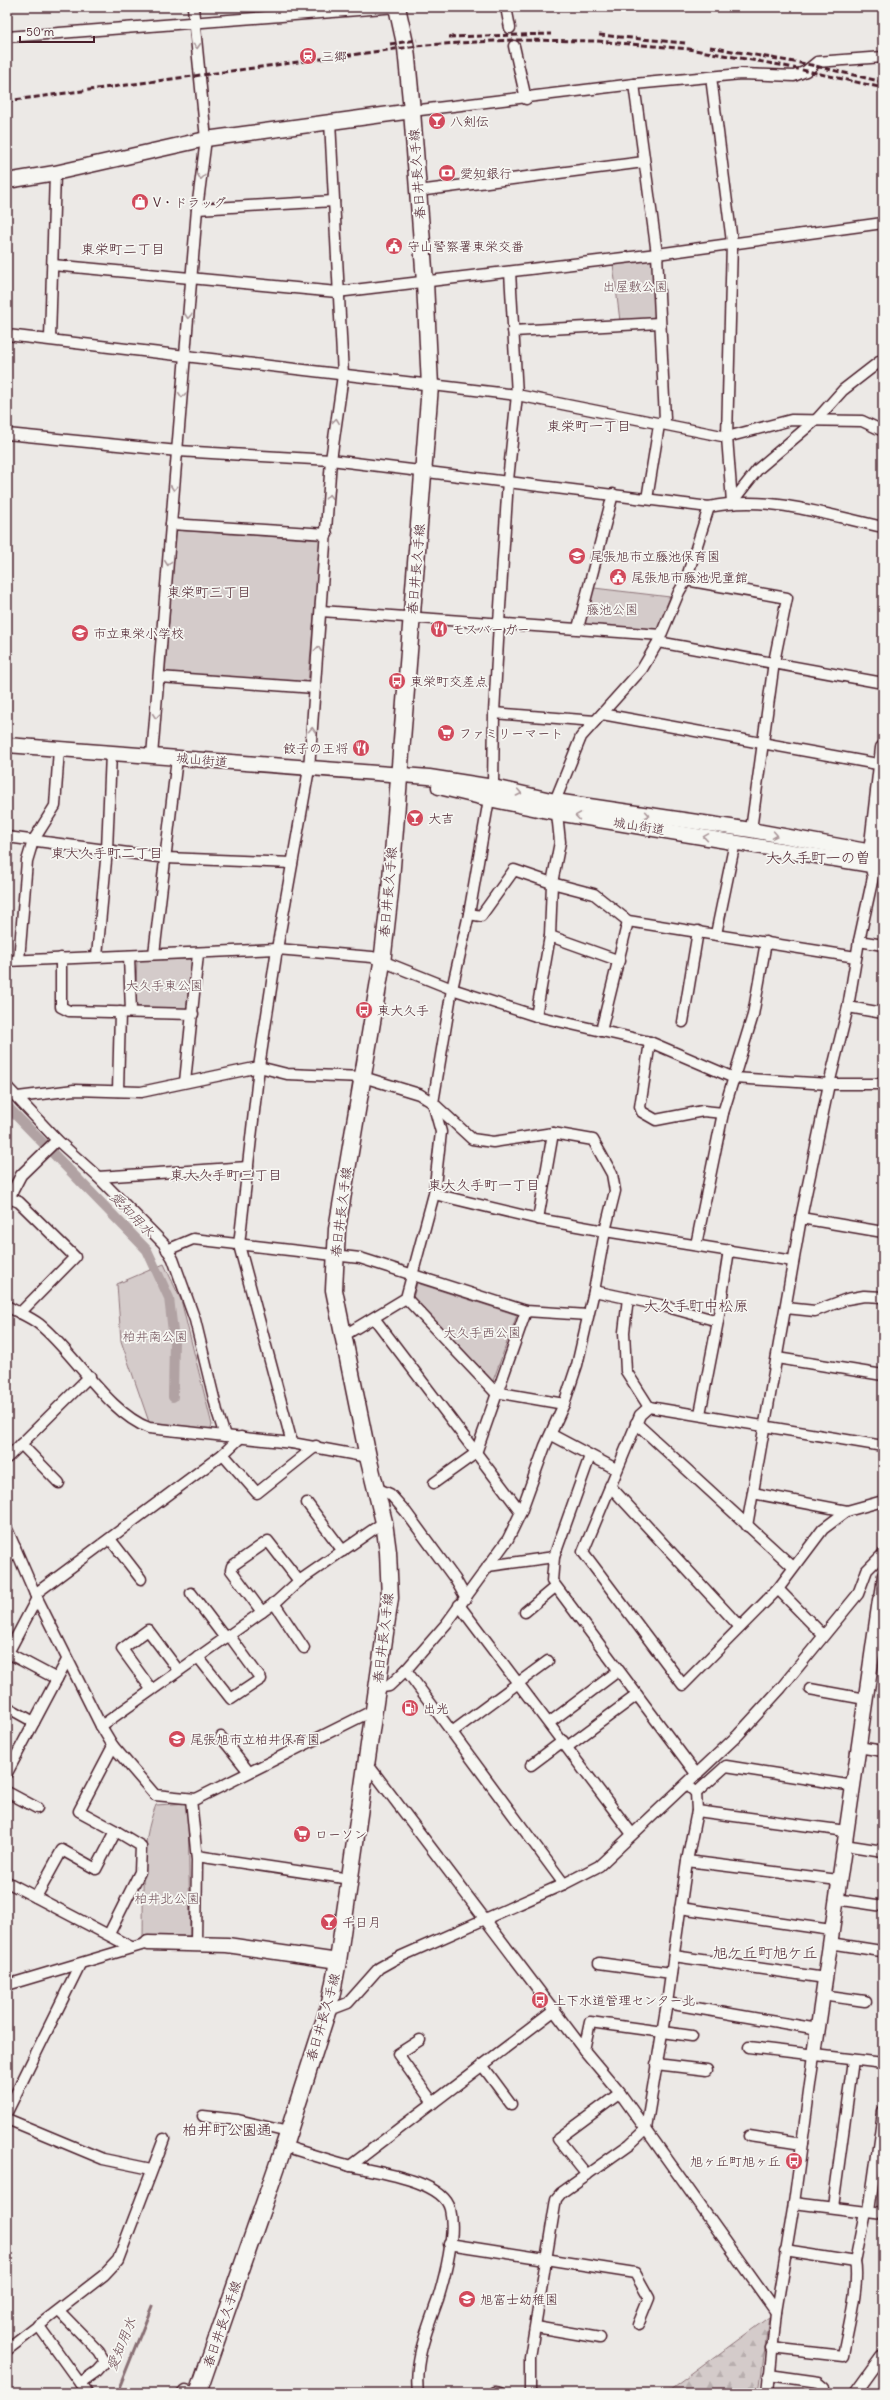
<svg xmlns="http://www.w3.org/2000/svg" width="890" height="2400" font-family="Delius,'Klee One',sans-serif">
  <defs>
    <pattern id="forest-firs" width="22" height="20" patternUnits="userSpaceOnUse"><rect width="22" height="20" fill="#d4cbca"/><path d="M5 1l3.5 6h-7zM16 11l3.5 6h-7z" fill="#b8aeae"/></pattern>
  </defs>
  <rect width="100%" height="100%" fill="#ece9e6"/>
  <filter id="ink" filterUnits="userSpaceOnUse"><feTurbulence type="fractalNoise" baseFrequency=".025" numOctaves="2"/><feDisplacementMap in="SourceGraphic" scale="8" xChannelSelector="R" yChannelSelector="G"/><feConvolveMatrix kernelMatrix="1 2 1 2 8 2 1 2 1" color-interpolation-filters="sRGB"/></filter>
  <g filter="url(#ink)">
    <polygon fill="url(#forest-firs)" stroke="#8f757a" points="769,2317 759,2393 666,2393"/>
    <g fill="#d4cbca" stroke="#8f757a">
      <polygon points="652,258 655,319 620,321 613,264"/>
      <polygon points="176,530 321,540 308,683 165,672"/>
      <polygon points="594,588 670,597 657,630 584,625"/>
      <polygon points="192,959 186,1011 135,1006 137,960"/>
      <polygon points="164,1264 181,1300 212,1425 210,1429 149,1422 121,1341 117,1284"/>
      <polygon points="417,1283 517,1315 493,1381 413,1298"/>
      <path d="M188 1803 190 1936H143C144 1893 139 1846 156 1805Z"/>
    </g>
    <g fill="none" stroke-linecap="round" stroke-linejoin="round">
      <polyline stroke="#886e73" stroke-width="3" points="117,2393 152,2306"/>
      <polyline stroke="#b1a2a3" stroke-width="10" points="7,1106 147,1250 169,1298 174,1340 173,1397"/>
      <g stroke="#4a1f2b" stroke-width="13">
        <g id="street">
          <polyline points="506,7 510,28"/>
          <polyline points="7,37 397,7"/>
          <polyline points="514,46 526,99"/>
          <polyline points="711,77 732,242 727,437 732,502"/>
          <polyline points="634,84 657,254 665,419 659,425 647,499"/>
          <polyline points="412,111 634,84 741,74 794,76 806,71 817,62 883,57"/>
          <polyline points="418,191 644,162"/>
          <polyline points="197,209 334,201"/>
          <polyline points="53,265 337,292 657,254 883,223"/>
          <polyline points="513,331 659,323"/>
          <polyline points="7,335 517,395 727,437 791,420 862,421 883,431"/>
          <polyline points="50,339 55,173"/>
          <path d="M7 434 178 451 331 460 709 507C768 494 826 515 883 527"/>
          <polyline points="732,502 758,469 817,419 843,390 883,359"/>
          <polyline points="171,524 327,534"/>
          <polyline points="686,580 787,598 774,662 751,830"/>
          <polyline points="321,611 661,635"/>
          <polyline points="578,628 613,494"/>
          <polyline points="658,642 883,683"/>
          <polyline points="159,677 315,688"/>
          <polyline points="494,713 595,721"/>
          <polyline points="602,714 883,765"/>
          <polyline points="152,756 197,209 206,139 193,7"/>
          <polyline points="493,787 494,713 499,623 508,480 517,395 510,272"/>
          <polyline points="555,801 581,737 642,669 658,642 679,592 686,580 709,507"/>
          <polyline points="7,837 166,858 292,863"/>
          <polyline points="469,914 481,916 514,870 552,883 594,894 628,921 856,957"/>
          <polyline points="716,934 735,842"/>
          <polyline points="550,936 620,961"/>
          <polyline points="859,941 883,945"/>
          <polyline points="154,954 177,758"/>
          <polyline points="97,956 107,850 111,753"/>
          <polyline points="129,956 131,1012"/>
          <polyline points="61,958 61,1007 69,1011 193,1014"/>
          <polyline points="19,960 27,861 33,841 55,806 59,749"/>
          <polyline points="7,961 277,949 372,957 452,989 536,1016 650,1042 734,1078 829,1084 883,1084"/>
          <polyline points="848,1007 883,1013"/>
          <polyline points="536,1016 550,936 552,883 560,842 557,813"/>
          <polyline points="683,1022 698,931"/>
          <polyline points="601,1031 628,921"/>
          <polyline points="650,1042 640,1107 642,1112 656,1120 703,1111 723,1113"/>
          <polyline points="185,1082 198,954"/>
          <polyline points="7,1087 57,1140 98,1177 164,1244 173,1259 195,1320 217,1411 225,1436"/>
          <polyline points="118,1091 120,1012"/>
          <polyline points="18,1097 74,1090 141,1092 259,1067 287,1074 363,1077 419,1094 433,1103 472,1139 493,1142 553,1133 593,1140 612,1174 615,1191 605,1231 594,1291 577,1365 564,1404 545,1446 521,1512 508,1539 447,1623 406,1670 389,1686 377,1688"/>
          <polyline points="98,1177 248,1167"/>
          <polyline points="434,1194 538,1219 605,1231 793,1261"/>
          <polyline points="9,1198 19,1202 75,1257 20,1313"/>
          <polyline points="7,1202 21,1175 57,1140"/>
          <polyline points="801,1218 883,1232"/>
          <polyline points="538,1219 553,1133"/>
          <polyline points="696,1245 723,1113 753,1015 766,942"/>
          <polyline points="167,1250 193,1239 360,1258 526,1311 588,1315"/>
          <polyline points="594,1291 660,1305 718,1321"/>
          <polyline points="406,1298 495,1392 564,1404"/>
          <polyline points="628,1298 624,1332 626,1371 649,1407"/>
          <path d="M7 1306C17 1312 30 1317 39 1324 74 1352 108 1413 149 1428L292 1443 368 1457"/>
          <polyline points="786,1308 815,1311 847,1299 864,1296 883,1297"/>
          <polyline points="374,1318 521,1512"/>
          <polyline points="343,1336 406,1298 434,1194 441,1132 433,1103 452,989 469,914 489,799"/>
          <polyline points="777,1358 883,1375"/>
          <polyline points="700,1414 718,1321 729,1250"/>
          <polyline points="636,1423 793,1567"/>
          <polyline points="552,1435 616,1469"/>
          <polyline points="292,1443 239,1245 259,1067 277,949 309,769 331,460 343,375 330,121"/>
          <polyline points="21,1444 59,1483"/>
          <polyline points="883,1446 649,1407 640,1415 583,1552 683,1685 778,1589 823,1529 847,1511 883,1501"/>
          <polyline points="223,1454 257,1493 316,1446"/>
          <polyline points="590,1456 554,1557 552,1581 697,1775"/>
          <polyline points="7,1458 90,1376"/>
          <polyline points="434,1483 476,1453 526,1311"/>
          <polyline points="610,1486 740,1627"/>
          <polyline points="376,1488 390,1494 406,1512 455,1579 466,1598"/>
          <polyline points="753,1493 847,1511"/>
          <polyline points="307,1503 343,1551"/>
          <polyline points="747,1526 801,1218 829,1084 848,1007 859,941 873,877 870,864"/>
          <polyline points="7,1529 35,1594 101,1726 113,1746 155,1795 196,1799 374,1710"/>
          <polyline points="110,1539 141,1579"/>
          <polyline points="7,1560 15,1547"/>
          <polyline points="488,1566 554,1557"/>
          <polyline points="883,1575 880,1600 883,1600"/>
          <polyline points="778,1589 823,1635"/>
          <polyline points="191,1593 225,1638"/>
          <polyline points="35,1594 223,1454 241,1437"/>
          <polyline points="37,1598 8,1653 57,1679"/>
          <polyline points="274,1603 304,1648"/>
          <polyline points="459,1605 632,1834"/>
          <polyline points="262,1612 231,1570 232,1566 268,1541 299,1581"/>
          <polyline points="525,1612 555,1587"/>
          <polyline points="198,1657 231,1699 261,1679 229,1635"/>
          <polyline points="406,1670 564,1884"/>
          <polyline points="151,1689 122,1649 148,1630 178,1670"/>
          <polyline points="810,1689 865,1699"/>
          <polyline points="7,1707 34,1722"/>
          <polyline points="549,1723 618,1671"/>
          <polyline points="101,1726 276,1602 299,1581 384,1522"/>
          <polyline points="452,1732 548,1661"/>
          <polyline points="221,1737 249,1772"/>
          <polyline points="113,1746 79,1811 116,1831"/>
          <polyline points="567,1747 637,1695"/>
          <polyline points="858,1747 883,1751"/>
          <polyline points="366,1762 584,2050 620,2093 776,2312"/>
          <polyline points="531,1765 563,1741"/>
          <polyline points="7,1773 67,1660"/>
          <polyline points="687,1784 696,1793 697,1811 687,1861 667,2003 818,2029"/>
          <polyline points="7,1792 37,1808"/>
          <polyline points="696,1793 726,1766 854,1786"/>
          <polyline points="191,1799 197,1860 196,1944"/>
          <polyline points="697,1811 846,1831"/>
          <polyline points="844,1845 883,1851"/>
          <polyline points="197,1856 350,1879"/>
          <polyline points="687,1861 838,1880"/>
          <polyline points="7,1882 131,1947"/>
          <polyline points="36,1897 62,1850 96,1869 116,1831 141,1846 140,1872 109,1934"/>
          <polyline points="836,1899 883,1906"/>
          <polyline points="680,1908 831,1930"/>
          <polyline points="830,1943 881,1951"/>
          <polyline points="674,1956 825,1978"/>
          <polyline points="599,1963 671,1973"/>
          <polyline points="7,1985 148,1943"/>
          <polyline points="822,1995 865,2001"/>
          <polyline points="327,2011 348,2003 379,1968 395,1959 564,1884 599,1866 738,1735 781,1688 858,1594 867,1570 883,1554"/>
          <polyline points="420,2040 398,2054 433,2103"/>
          <polyline points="749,2047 883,2063"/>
          <polyline points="584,2050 590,2022 692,2036"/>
          <polyline points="656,2064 707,2070"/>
          <polyline points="482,2065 511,2104"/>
          <polyline points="7,2112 80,1964"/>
          <polyline points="203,2116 238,2120 288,2132"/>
          <polyline points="7,2119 103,2159 151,2169"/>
          <polyline points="749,2136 802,2144"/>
          <path d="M284 2146C306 2153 328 2160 351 2166 375 2172 443 2180 450 2209 456 2233 445 2276 438 2299 427 2330 414 2360 418 2393"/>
          <polyline points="350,2166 555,2010"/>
          <polyline points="587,2175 558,2139 620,2093"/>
          <polyline points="794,2203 883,2214"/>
          <polyline points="833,2207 853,2060"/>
          <polyline points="869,2211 883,2112"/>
          <polyline points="449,2244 635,2273 649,2298 638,2325"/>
          <polyline points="785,2251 855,2262"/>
          <polyline points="59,2311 99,2352 105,2362 97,2371 80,2383"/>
          <polyline points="38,2325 87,2393"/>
          <polyline points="536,2327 600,2338"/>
          <path d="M771 2348 843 2356C847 2332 860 2285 855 2262L865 2212"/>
          <polyline points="7,2350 104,2275 118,2260 164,2139"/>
          <polyline points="769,2375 819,2382 825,2387 820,2393"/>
          <polyline points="495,2392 501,2393"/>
          <polyline points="182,2393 186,2390 198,2393"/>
          <polyline points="530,2393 530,2357 556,2199 561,2193 630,2144 646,2129 667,2003"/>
          <polyline points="768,2393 776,2312 794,2203 814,2055"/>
          <polyline points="855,2393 881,2357"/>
        </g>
      </g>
      <g stroke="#4a1f2b" stroke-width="17">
        <g id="secondary">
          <polyline points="7,181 55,173 206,139 412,111"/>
          <polyline points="7,745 429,777 493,787 555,801 751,830 883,854"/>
          <polyline points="439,787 489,799 557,813 883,867"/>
          <polyline points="870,861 883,748"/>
          <polyline points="148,1943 227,1945 338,1961"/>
          <polyline points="814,2055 880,1600"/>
        </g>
      </g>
      <g stroke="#4a1f2b" stroke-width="19">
        <polyline id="primary" points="198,2393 284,2146 330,2003 338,1961 390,1598 388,1552 384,1522 368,1457 334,1290 337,1229 382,963 390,892 430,386 425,282 412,111 406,48 397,7"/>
      </g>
      <use href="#street" stroke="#f6f6f2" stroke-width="10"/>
      <use href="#secondary" stroke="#f6f6f2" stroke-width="14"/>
      <use href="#primary" stroke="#f6f6f2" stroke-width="16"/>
      <g stroke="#4a1f2b" stroke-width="3" stroke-dasharray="6 3" stroke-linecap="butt">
        <polyline points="599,35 685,43"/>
        <polyline points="449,37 551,34"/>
        <polyline points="390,44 417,40"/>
        <polyline points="710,47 811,65 883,82"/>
        <polyline points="7,101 425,45 512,40 596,41 689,49 780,65 883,88"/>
      </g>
    </g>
    <defs><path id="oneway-chevron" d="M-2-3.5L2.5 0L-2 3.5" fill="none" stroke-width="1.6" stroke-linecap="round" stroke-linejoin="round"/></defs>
    <g stroke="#a99598">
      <use href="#oneway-chevron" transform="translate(197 46) rotate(86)"/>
      <use href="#oneway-chevron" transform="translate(201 177) rotate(97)"/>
      <use href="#oneway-chevron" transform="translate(188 316) rotate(95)"/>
      <use href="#oneway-chevron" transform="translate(182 395) rotate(95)"/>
      <use href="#oneway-chevron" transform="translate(336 421) rotate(-83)"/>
      <use href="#oneway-chevron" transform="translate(174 488) rotate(95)"/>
      <use href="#oneway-chevron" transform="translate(329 497) rotate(-87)"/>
      <use href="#oneway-chevron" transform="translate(168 563) rotate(95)"/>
      <use href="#oneway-chevron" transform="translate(318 649) rotate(-85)"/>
      <use href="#oneway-chevron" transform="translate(156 716) rotate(95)"/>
      <use href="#oneway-chevron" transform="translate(312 730) rotate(-86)"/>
      <use href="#oneway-chevron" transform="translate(519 793) rotate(12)"/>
      <use href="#oneway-chevron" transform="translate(647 815) rotate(9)"/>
      <use href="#oneway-chevron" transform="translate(578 816) rotate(-171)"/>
      <use href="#oneway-chevron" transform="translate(775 835) rotate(10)"/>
      <use href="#oneway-chevron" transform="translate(706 837) rotate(-171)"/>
    </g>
  </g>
  <defs>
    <g id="station-disc" transform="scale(0.9)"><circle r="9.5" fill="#d1495b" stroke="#f6f6f2"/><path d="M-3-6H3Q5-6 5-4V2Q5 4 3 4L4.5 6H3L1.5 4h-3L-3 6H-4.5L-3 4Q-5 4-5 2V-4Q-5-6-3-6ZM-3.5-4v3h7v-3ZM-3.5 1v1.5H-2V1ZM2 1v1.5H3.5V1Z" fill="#fff"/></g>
    <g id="bar-disc" transform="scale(0.9)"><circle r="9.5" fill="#d1495b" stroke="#f6f6f2"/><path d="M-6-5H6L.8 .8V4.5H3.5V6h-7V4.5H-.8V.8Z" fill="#fff"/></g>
    <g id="bank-disc" transform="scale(0.9)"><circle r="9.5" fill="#d1495b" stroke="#f6f6f2"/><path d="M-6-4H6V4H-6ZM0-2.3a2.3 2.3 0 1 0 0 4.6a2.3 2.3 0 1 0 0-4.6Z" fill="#fff"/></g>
    <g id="shop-disc" transform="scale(0.9)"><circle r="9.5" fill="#d1495b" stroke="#f6f6f2"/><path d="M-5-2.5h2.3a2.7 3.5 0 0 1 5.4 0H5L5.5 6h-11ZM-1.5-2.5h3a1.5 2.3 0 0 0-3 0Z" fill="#fff"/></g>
    <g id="civic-disc" transform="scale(0.9)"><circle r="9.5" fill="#d1495b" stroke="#f6f6f2"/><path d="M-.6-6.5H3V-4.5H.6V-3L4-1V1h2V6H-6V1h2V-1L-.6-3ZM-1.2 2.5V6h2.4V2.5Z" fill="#fff"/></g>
    <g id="school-disc" transform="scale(0.9)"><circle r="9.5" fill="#d1495b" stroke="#f6f6f2"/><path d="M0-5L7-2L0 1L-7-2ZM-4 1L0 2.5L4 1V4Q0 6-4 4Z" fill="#fff"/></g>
    <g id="restaurant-disc" transform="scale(0.9)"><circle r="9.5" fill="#d1495b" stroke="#f6f6f2"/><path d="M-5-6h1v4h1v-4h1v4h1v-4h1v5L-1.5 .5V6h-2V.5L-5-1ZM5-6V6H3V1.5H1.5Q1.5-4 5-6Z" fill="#fff"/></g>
    <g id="bus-disc" transform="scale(0.9)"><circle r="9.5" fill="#d1495b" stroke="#f6f6f2"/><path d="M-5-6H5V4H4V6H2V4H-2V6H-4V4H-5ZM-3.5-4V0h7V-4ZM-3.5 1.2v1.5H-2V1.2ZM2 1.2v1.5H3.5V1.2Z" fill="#fff"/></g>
    <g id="supermarket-disc" transform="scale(0.9)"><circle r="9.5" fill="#d1495b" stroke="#f6f6f2"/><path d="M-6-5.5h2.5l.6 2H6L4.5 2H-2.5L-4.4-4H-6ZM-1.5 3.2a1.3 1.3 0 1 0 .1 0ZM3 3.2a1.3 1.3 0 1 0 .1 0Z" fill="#fff"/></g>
    <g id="fuel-disc" transform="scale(0.9)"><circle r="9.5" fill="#d1495b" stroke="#f6f6f2"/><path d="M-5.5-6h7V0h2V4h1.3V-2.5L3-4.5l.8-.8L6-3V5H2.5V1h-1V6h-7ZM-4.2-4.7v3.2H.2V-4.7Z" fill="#fff"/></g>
  </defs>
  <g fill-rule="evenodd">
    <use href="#station-disc" x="308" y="56"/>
    <use href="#bar-disc" x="437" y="121"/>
    <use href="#bank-disc" x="447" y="173"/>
    <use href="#shop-disc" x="140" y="202"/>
    <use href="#civic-disc" x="394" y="246"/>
    <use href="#school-disc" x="577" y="556"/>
    <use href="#civic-disc" x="618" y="577"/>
    <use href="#restaurant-disc" x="439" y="629"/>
    <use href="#school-disc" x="80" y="633"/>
    <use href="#bus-disc" x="397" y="681"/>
    <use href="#supermarket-disc" x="446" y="733"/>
    <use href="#restaurant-disc" x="361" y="748"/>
    <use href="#bar-disc" x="415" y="818"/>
    <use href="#bus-disc" x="364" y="1010"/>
    <use href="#fuel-disc" x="410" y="1708"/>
    <use href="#school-disc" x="177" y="1739"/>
    <use href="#supermarket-disc" x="302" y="1834"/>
    <use href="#bar-disc" x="329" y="1922"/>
    <use href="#bus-disc" x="540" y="2000"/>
    <use href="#bus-disc" x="794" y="2161"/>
    <use href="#school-disc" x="467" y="2299"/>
  </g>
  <g text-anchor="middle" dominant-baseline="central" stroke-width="3.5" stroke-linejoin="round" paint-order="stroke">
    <g font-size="13" fill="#4a1f2b" stroke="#f6f6f2" text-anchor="start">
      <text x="321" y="56">三郷</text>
      <text x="450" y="121">八剣伝</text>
      <text x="460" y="173">愛知銀行</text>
      <text x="153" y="202">V・ドラッグ</text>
      <text x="407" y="246">守山警察署東栄交番</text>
      <text x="590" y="556">尾張旭市立藤池保育園</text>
      <text x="631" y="577">尾張旭市藤池児童館</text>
      <text x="452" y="629">モスバーガー</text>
      <text x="93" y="633">市立東栄小学校</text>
      <text x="410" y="681">東栄町交差点</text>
      <text x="459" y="733">ファミリーマート</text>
      <text x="348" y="748" text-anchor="end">餃子の王将</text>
      <text x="428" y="818">大吉</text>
      <text x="377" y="1010">東大久手</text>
      <text x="423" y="1708">出光</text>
      <text x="190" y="1739">尾張旭市立柏井保育園</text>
      <text x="315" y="1834">ローソン</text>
      <text x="342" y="1922">千日月</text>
      <text x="553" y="2000">上下水道管理センター北</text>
      <text x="781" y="2161" text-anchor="end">旭ヶ丘町旭ヶ丘</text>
      <text x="480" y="2299">旭富士幼稚園</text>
    </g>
    <g font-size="13" fill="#4a1f2b" stroke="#f6f6f2">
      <text transform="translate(417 174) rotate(-94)">春日井長久手線</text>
      <text transform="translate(416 569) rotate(-85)">春日井長久手線</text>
      <text transform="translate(202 760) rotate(5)">城山街道</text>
      <text transform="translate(639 826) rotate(9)">城山街道</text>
      <text transform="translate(388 892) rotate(-85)">春日井長久手線</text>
      <text transform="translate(341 1212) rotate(-83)">春日井長久手線</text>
      <text transform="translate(383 1638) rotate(-83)">春日井長久手線</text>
      <text transform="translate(323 2017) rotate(-74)">春日井長久手線</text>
      <text transform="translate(222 2324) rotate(-71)">春日井長久手線</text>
    </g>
    <g font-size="13" fill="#6c4a53" stroke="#f6f6f2">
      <text x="635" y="286">出屋敷公園</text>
      <text x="612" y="609">藤池公園</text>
      <text x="164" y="985">大久手東公園</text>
      <text x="482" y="1332">大久手西公園</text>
      <text x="155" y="1336">柏井南公園</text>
      <text x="167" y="1898">柏井北公園</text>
    </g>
    <g font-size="14" fill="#4a1f2b" stroke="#f6f6f2">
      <text x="123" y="249">東栄町二丁目</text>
      <text x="589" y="426">東栄町一丁目</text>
      <text x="209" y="592">東栄町三丁目</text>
      <text x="107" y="853">東大久手町二丁目</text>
      <text x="226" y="1175">東大久手町三丁目</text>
      <text x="484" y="1185">東大久手町一丁目</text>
    </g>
    <g font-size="14" font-style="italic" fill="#6e4d55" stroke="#f6f6f2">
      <text transform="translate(132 1214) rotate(46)">愛知用水</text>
      <text transform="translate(121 2344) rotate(-68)">愛知用水</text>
    </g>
    <g font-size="15" fill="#4a1f2b" stroke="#f6f6f2">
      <text x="818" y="857">大久手町一の曽</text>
      <text x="696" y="1305">大久手町中松原</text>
      <text x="765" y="1952">旭ケ丘町旭ケ丘</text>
      <text x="227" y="2129">柏井町公園通</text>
    </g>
  </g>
  <rect width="890" height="2400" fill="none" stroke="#f6f6f2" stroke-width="24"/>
  <rect x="12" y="12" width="866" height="2376" fill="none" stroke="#4a1f2b" stroke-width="1.5" filter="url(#ink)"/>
  <path d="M20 36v6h74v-6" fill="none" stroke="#4a1f2b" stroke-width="2"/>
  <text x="26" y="36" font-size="12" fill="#4a1f2b" stroke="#f6f6f2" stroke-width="3" paint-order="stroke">50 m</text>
</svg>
